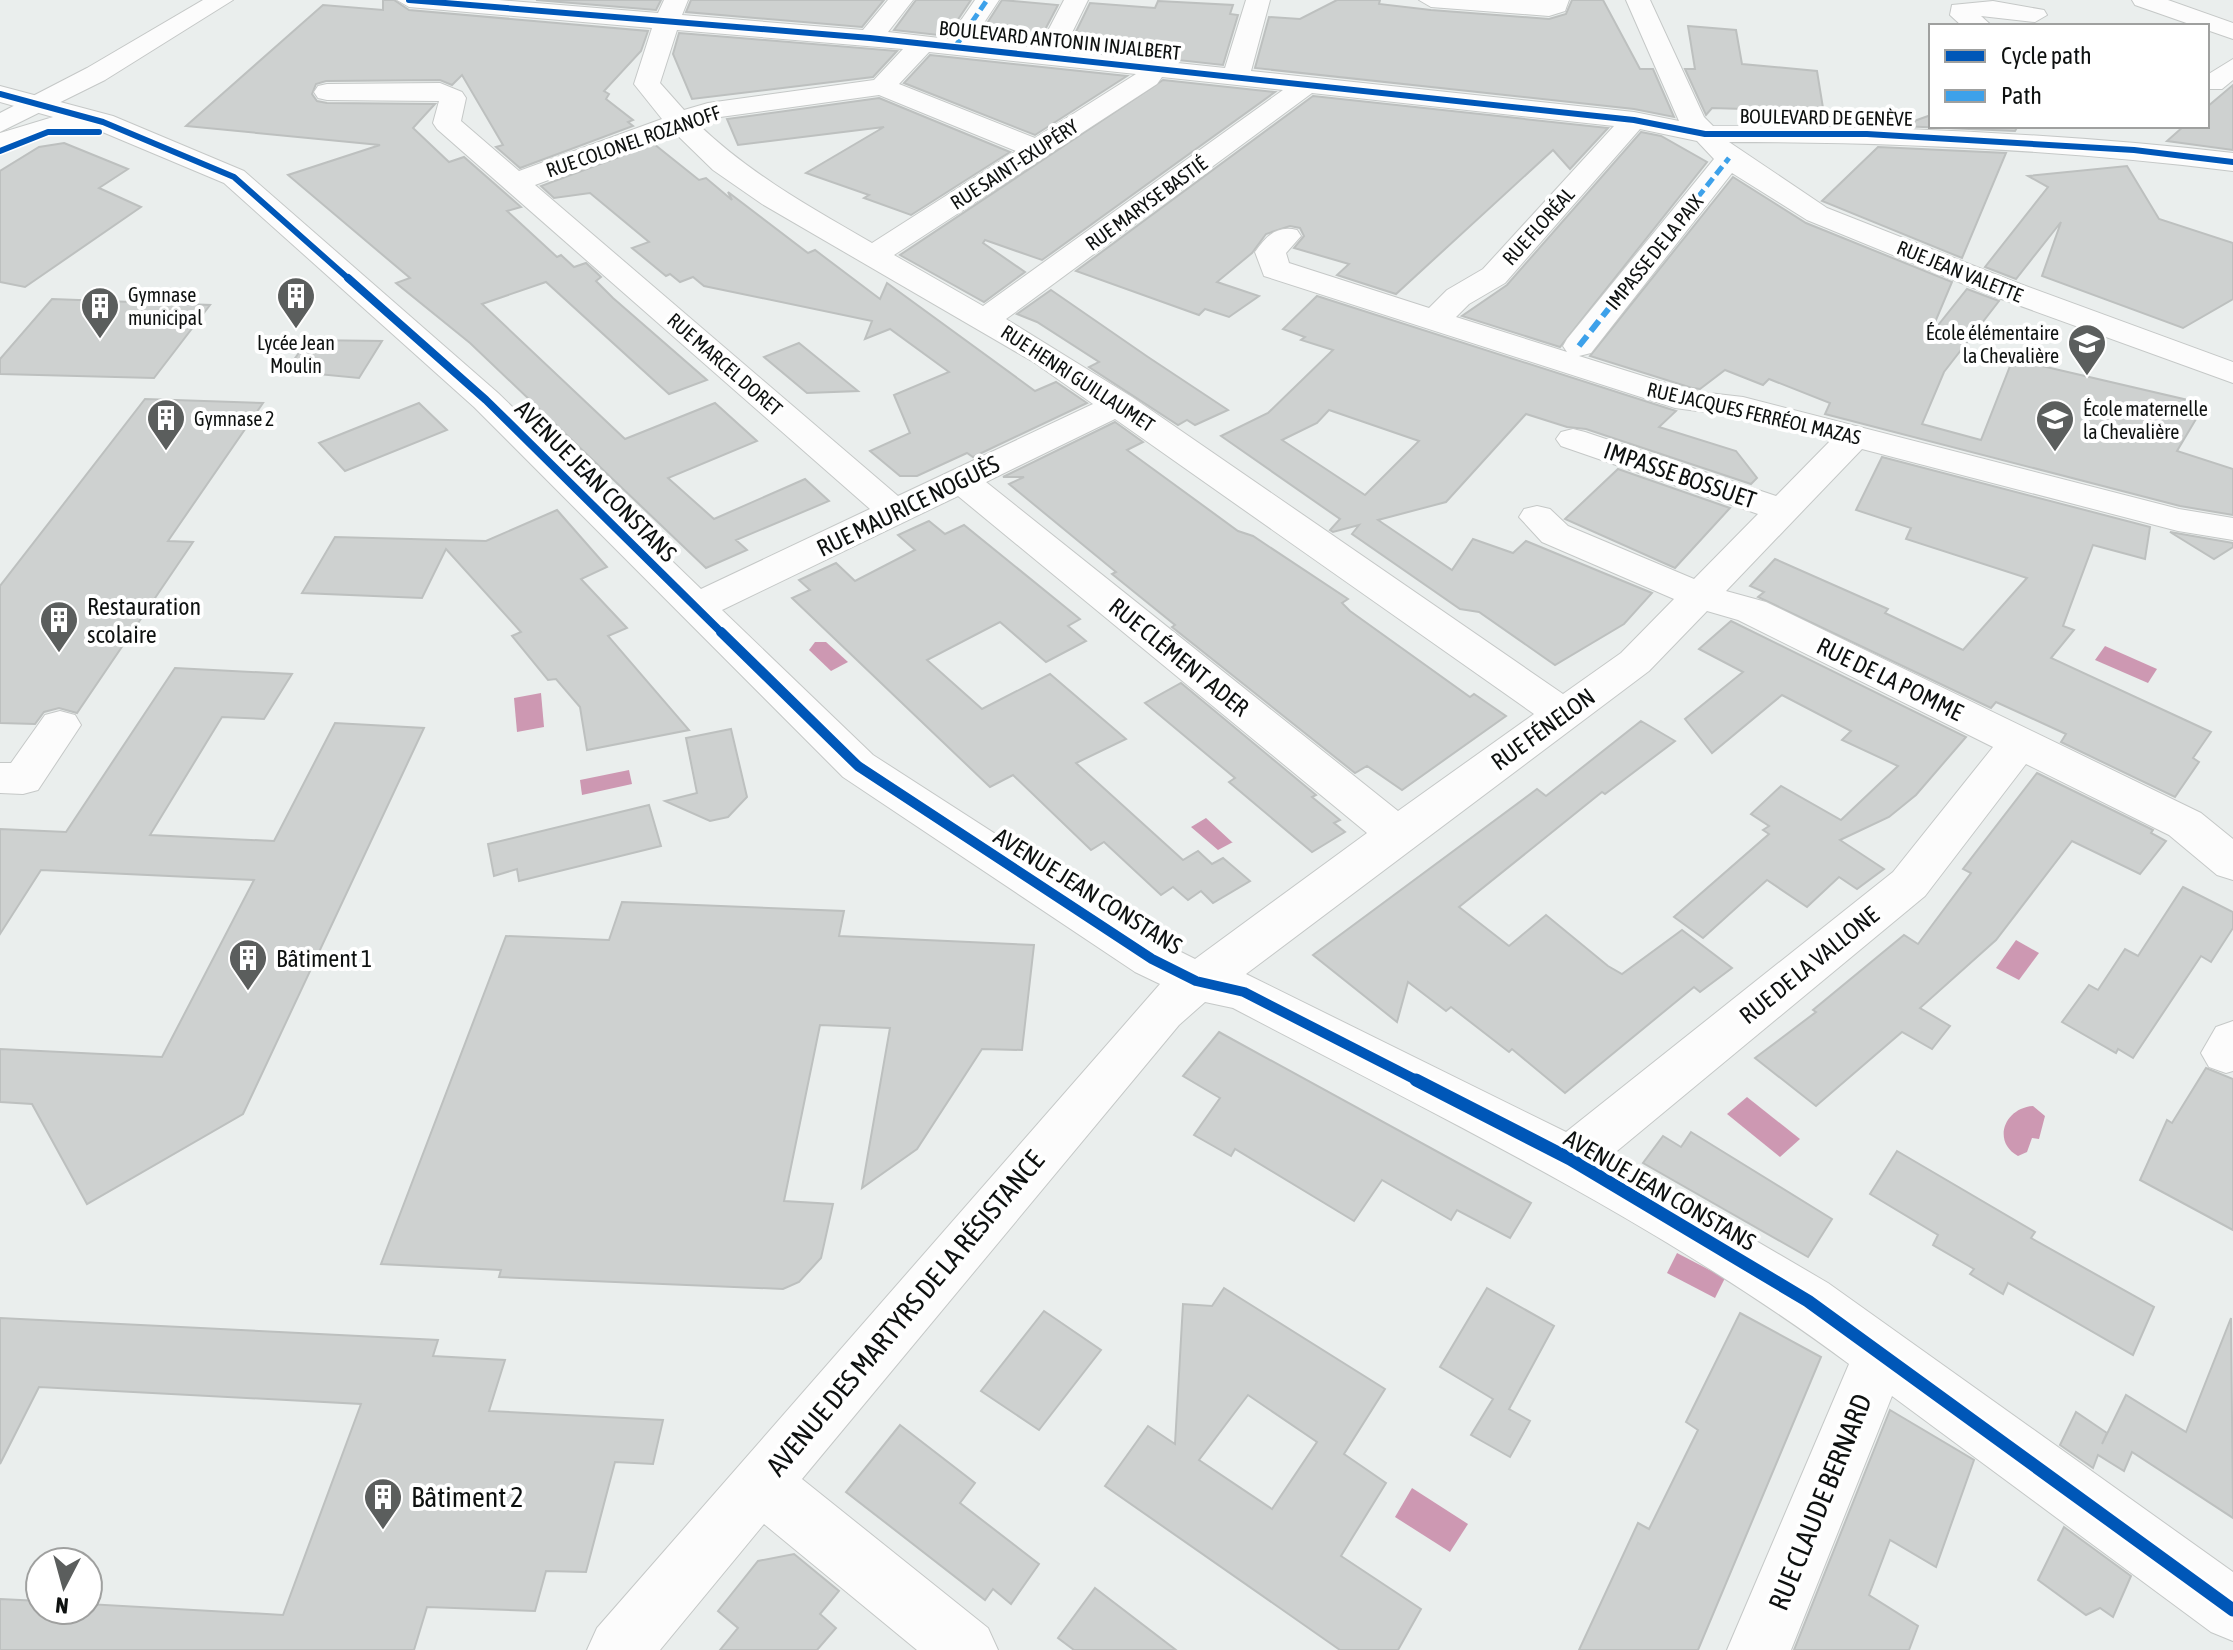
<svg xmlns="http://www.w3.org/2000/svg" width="2233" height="1650" font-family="'Asap Condensed',sans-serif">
  <rect width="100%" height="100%" fill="#eaeeed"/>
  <g fill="#cd98b2">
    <polygon points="815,642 826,642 848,662 831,671 809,650"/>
    <polygon points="2105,646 2157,669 2148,683 2095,660"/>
    <polygon points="541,693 544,727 517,732 514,698"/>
    <polygon points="629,770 632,784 582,795 580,780"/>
    <polygon points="1206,818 1232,842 1233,842 1218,850 1191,827"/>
    <polygon points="2016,940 2039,953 2019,980 1996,968"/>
    <polygon points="1747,1097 1800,1139 1780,1157 1727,1114"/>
    <path d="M2033 1106 2045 1116 2039 1139 2032 1138 2027 1152 2018 1156C1992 1142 2004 1108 2033 1106Z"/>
    <polygon points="1677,1253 1725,1278 1715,1298 1667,1273"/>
    <polygon points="1412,1488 1468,1524 1450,1552 1395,1517"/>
  </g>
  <g fill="#ced1d0" stroke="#bdc0bf" stroke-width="2" fill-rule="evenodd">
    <polygon points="383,0 394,0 409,10 648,31 641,51 604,91 609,94 606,99 633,120 628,122 633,126 520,168 496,147 503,145 462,75 452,85 440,80 326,81 316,84 312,94 317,101 327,103 435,104 413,128 449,162 464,157 521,207 507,211 557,257 561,255 574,267 586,263 601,277 596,281 613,298 707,380 669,394 546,282 482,304 625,439 715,403 757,441 668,478 714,519 805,479 829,501 736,540 747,550 706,568 470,343 396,283 410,278 288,175 380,145 186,126 323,5 383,10"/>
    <polygon points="536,0 661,0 656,10"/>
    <polygon points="691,0 884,0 862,27 686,12"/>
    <polygon points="916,0 971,0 947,36 894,30"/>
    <polygon points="1002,0 1058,5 1037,45 977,39"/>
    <polygon points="1337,0 1380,0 1379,4 1431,10 1549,19 1566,14 1572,0 1603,0 1640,69 1653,69 1674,117 1634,109 1255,68 1269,17 1300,19"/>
    <polygon points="1158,1 1233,5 1230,14 1238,15 1223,65 1068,48 1090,3 1155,8"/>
    <polygon points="1688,26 1736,30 1742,64 1817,71 1823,108 1778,114 1782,123 1749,122 1744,109 1712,108 1706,115 1685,69 1695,69"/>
    <polygon points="679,33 897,51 873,77 692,99 673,54"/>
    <polygon points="930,55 1127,76 1035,135 904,83"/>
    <polygon points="1163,80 1275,92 1042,260 985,240 983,243 1025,272 984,302 900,255"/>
    <polygon points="2233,85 2233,150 2167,141 2184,126 2207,126 2207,107"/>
    <polygon points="1313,96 1608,128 1570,169 1553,150 1396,294 1337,275 1349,264 1294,248 1304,236 1300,228 1290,226 1266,234 1252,253 1217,282 1259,296 1229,317 1205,309 1199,315 1076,271"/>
    <polygon points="879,98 1010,152 911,215 864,198 869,195 806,173 884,127 738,145 727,119"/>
    <polygon points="1931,115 1931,126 2018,126 2015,131 1900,126"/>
    <polygon points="1641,132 1661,136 1707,162 1560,347 1462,316 1507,285"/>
    <polygon points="64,143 128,169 99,188 141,207 25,287 0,282 0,171 39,147"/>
    <polygon points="654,144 699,180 706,178 732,200 728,192 808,253 815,250 880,299 887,283 1035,391 1056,382 1087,403 973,457 967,453 917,476 900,476 870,451 910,433 894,395 949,372 890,329 865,339 872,321 704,286 693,277 680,282 670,274 666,276 632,248 649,242 590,193 554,198 541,186"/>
    <polygon points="1878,147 2006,153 1962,258 1822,201"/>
    <polygon points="2127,166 2159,219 2233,243 2233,299 2183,328 2042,276 2061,222 2016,279 1985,267 2048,187 2028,176"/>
    <polygon points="1733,177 1806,223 1952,282 1933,327 1935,329 1967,289 1999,301 1944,372 1922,424 1981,440 2014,356 2042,366 2205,404 2177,451 2233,469 2233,515 2180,506 1825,414 1830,403 1769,379 1763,385 1725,370 1700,389 1692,388 1590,356"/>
    <polygon points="1051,290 1148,357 1228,410 1195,425 1187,420 1178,425 1089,367 1099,362 1037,322 1017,314"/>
    <path d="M1317 296 1676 411 1659 427 1736 451 1757 478 1751 484 1586 429 1567 427 1526 414 1446 502 1378 520 1452 570 1473 539 1513 553 1526 541 1652 593 1624 624 1555 665 1479 612 1460 609 1352 534 1359 525 1333 532 1330 530 1340 519 1221 436 1268 413 1333 350 1301 340 1305 337 1283 329ZM1329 410 1419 441 1365 495 1282 440 1317 423Z"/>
    <polygon points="52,299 210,305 154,378 0,374 0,359"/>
    <polygon points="308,340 382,341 359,378 286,371"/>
    <polygon points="799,343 858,391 807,393 764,357"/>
    <polygon points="145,399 263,403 168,541 193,542 77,713 59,708 44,712 35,724 0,723 0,586"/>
    <polygon points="419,403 447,430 345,471 319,443"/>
    <polygon points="1115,422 1143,442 1127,450 1238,531 1253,536 1348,599 1342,603 1350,611 1470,697 1474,694 1506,716 1402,790 1367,766 1355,773 1172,627 1175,625 1112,574 1116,572 1009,484 1024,477 1003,477"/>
    <polygon points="1882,457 2150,527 2145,559 2093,545 2063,626 2074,630 2051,658 2211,732 2193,758 2199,762 2175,797 2061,742 2066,734 1996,702 1991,708 1758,597 1764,592 1750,586 1775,559 1888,609 1885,613 1963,650 2027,578 1906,539 1911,528 1856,510"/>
    <polygon points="1618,469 1730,508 1675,568 1565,519"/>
    <polygon points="557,510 607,567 581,579 627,628 608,636 689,730 587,750 580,707 556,679 548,680 512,636 521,632 446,549 422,598 302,593 335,537 486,541"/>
    <polygon points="929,521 945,534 964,525 1080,619 1068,626 1086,641 1046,662 1000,622 927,660 982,709 1050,674 1126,739 1076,763 1183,860 1198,851 1212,864 1223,858 1250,881 1213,903 1201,891 1188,900 1173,887 1161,895 1104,842 1091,850 1013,775 990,787 792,598 810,590 799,580 836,563 855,581 915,550 898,535"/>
    <polygon points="2170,532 2233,543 2233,547 2214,559"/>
    <polygon points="1731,621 1966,737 1916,795 1889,817 1840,840 1884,869 1857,889 1839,877 1807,907 1767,880 1703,938 1674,917 1769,834 1763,830 1769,826 1751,814 1781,786 1841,820 1898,766 1842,740 1851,731 1782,695 1712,753 1685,719 1743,672 1699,649"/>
    <polygon points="175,668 292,674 264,719 222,717 150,835 274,841 335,723 424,728 243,1114 87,1204 32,1104 0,1102 0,1049 162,1057 254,880 41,870 0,934 0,829 66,832"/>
    <polygon points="1181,683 1316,795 1312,797 1340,820 1334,823 1345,832 1312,852 1229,782 1235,778 1145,703"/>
    <polygon points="1641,721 1675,741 1605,794 1602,792 1459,907 1509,946 1546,915 1608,966 1622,974 1682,930 1732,968 1700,992 1694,987 1565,1093 1512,1049 1509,1052 1451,1007 1446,1011 1408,982 1397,1022 1313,955 1537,789 1546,796"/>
    <polygon points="731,729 747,797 728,817 710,821 665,801 697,793 686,738"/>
    <polygon points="2037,773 2153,830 2151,833 2166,841 2140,874 2072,841 1996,940 1920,1008 1950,1026 1932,1049 1902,1032 1816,1106 1755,1058 1816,1012 1813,1010 1904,935 1918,944 1971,873 1963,869"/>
    <polygon points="649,805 661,846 519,881 517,869 494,876 488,844"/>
    <polygon points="2183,887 2233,912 2233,928 2211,962 2201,956 2133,1058 2118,1049 2116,1053 2062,1022 2089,985 2098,990 2125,949 2138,956"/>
    <polygon points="622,902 844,911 839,936 1034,945 1022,1050 982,1049 917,1149 862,1188 890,1028 820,1025 784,1201 833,1204 821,1258 799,1282 783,1289 499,1277 501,1270 381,1264 506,936 609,940"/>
    <polygon points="1219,1032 1531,1203 1510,1238 1457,1210 1451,1220 1382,1180 1354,1221 1235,1149 1231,1156 1194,1135 1220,1098 1183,1076"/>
    <polygon points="2206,1068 2233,1079 2233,1230 2140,1180 2167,1120 2172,1123"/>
    <polygon points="1691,1132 1832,1219 1808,1257 1643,1163 1663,1136 1681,1147"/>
    <polygon points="1897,1151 2035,1232 2031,1238 2154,1307 2133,1355 2008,1283 2003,1294 1970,1274 1974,1269 1933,1245 1938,1235 1870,1194"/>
    <path d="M1224 1288 1385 1389 1344 1454 1386 1483 1341 1556 1421 1609 1398 1650H1340L1105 1486 1148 1426 1175 1444 1183 1304 1212 1306ZM1248 1395 1317 1442 1272 1509 1199 1460Z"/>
    <polygon points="1487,1288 1554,1326 1509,1409 1530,1421 1510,1457 1471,1435 1493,1399 1440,1367"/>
    <polygon points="1044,1311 1101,1350 1039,1430 981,1391"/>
    <polygon points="1740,1313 1821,1357 1698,1650 1579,1650 1638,1523 1649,1529 1698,1430 1686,1422"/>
    <polygon points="0,1318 438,1340 433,1356 505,1360 489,1411 663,1420 653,1464 615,1462 586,1572 546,1571 535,1611 427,1607 414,1650 0,1650 0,1599 40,1601 40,1610 88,1610 88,1604 283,1615 361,1404 39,1387 0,1464"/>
    <polygon points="2231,1318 2233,1518 2132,1452 2124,1471 2098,1455 2093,1468 2060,1445 2076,1412 2107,1433 2102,1444 2126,1395 2186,1432"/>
    <polygon points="1890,1410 1974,1460 1936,1567 1890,1540 1869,1595 1918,1626 1909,1650 1794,1650"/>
    <polygon points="900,1425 975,1483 960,1503 1039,1564 1011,1604 993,1589 985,1600 846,1492"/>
    <polygon points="2064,1527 2131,1576 2113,1617 2100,1608 2086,1615 2038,1580"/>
    <polygon points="794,1554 839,1591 820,1614 836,1628 817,1650 720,1650 738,1628 718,1611 758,1561"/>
    <polygon points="1095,1588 1176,1650 1074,1650 1058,1638"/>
  </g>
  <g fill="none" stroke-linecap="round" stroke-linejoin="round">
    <g stroke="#c5c8c7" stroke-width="2">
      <g id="minor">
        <path d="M397 0H499L658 13 664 0H688L682 15 863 30 888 0H913L888 32 948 39 975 0H999L972 41 1039 48 1064 0H1088L1063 51 1225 68 1246 0H1270L1251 71 1634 112 1679 121 1626 0H1650L1704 117 1713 126C1887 126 2060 133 2233 153V171C2066 150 1898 142 1729 142L1827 208 2015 282 2233 362V383L1993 296 1807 220 1732 173 1591 353 1579 356 1691 391 1743 397 2179 509 2233 518V540L2178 531 1862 449 1726 591 1766 602 2201 813 2233 839V880L2217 875 2169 835 2026 764 1925 896 1611 1156 1828 1283 2233 1572V1641L2211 1632 1892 1396 1791 1650H1727L1849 1364C1658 1222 1442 1118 1233 1008L1205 1002 1179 1025 802 1479 988 1628 998 1650H917L764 1524 660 1650H587L597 1628 1160 984 1135 972 843 777 474 407 224 183 93 128 48 134 0 150V133L53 117 0 102V86L113 116 244 171 498 393 701 589 870 509 437 129 433 123 439 101 327 100 318 98 314 92 318 86 327 84 440 83 462 92 466 98 461 121 519 171 662 119 634 84 652 28 409 7ZM677 30 903 49 874 80 708 103 684 110 660 83ZM929 52 1136 74 1035 138 899 84ZM1162 77 1283 90 983 306 894 255 1157 84ZM1312 93 1614 126 1483 269 1447 290 1429 308 1289 263 1286 253 1301 236 1297 230C1277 225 1266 236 1255 252L1264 276 1675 408 1742 417 1831 440 1776 496 1585 432 1573 429 1561 432 1556 439 1561 446 1758 514 1694 579 1568 526 1550 509 1537 506 1524 509 1519 517 1542 542 1674 599 1621 653 1563 694 1132 397 1006 319ZM879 95 1016 151 872 243C810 207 750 174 698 124L713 118ZM1640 129 1697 141 1714 159 1567 339 1563 346 1567 352 1456 317 1469 304 1505 283ZM675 133 713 170 762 204 1035 363 1093 404 898 496 535 185ZM1115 419 1534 714 1398 811 986 482ZM958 496 1367 833 1195 959 1169 946 873 755 722 610ZM1707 611 1738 620 1993 747 1893 872 1566 1132 1246 974 1649 671Z"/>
        <polygon points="1419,0 1569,0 1565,11 1549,16 1431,7"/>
        <polygon points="2132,0 2168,0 2233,23 2233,39 2207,30 2207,26 2195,26 2135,5"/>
        <polygon points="1993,1 2044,10 2047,15 2035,22 1981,16 1992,26 1962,26 1950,15 1952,5"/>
        <polygon points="2233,59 2233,80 2222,89 2207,89 2207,75"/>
        <polygon points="60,711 75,715 81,725 38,790 23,794 0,793 0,763 11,763 45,715"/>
        <polygon points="2233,1021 2233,1071 2226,1073 2209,1067 2201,1053 2216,1027"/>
      </g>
    </g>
    <g stroke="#c5c8c7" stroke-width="2">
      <polygon id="major" points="203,0 233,0 105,80 0,132 0,113 87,68"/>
    </g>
    <use href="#minor" fill="#fcfcfc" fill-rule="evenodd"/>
    <use href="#major" fill="#fcfcfc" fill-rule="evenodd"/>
    <g stroke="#3da1ea" stroke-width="5" stroke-dasharray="10 5" stroke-linecap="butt">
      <polyline points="955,47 987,0"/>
      <polyline points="1632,280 1729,158"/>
    </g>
    <polyline stroke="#3da1ea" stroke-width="6" stroke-dasharray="13 6" stroke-linecap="butt" points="1579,346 1633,278"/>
    <g stroke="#fff" stroke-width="9">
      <g id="cycleway-far3">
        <polyline points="409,0 870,38 1634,120 1705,134 1867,134 2134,150 2233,162"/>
        <polyline points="0,94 103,122 234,177 350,280"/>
        <polyline points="0,151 48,132 99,132"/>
      </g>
    </g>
    <g stroke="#fff" stroke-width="12">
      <polyline id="cycleway-far2" points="348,278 486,400 723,634"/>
    </g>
    <g stroke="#fff" stroke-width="15">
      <polyline id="cycleway-far1" points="721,632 858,766 1152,959 1196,981 1244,992 1420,1082"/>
    </g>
    <g stroke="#fff" stroke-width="18">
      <polyline id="cycleway" points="1416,1080 1570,1159 1808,1301 2233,1610"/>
    </g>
    <use href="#cycleway-far3" stroke="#0057b8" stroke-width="6"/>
    <use href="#cycleway-far2" stroke="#0057b8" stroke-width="8"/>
    <use href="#cycleway-far1" stroke="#0057b8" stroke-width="10"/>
    <use href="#cycleway" stroke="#0057b8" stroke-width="13"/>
  </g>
  <defs>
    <g id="building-pin" transform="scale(2)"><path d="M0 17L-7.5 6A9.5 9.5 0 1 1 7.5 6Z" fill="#5b5e5d" stroke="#fff"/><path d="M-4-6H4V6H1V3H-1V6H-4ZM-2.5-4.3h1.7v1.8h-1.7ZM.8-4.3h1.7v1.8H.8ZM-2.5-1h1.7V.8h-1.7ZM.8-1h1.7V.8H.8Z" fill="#fff"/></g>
    <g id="school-pin" transform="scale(2)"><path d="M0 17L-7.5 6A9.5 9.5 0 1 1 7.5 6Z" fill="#5b5e5d" stroke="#fff"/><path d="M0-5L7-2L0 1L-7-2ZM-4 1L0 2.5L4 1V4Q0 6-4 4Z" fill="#fff"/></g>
  </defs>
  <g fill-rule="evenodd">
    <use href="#building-pin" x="296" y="296"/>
    <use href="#building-pin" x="100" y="306"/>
    <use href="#school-pin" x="2087" y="343"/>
    <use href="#building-pin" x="166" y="418"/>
    <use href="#school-pin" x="2055" y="419"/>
    <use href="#building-pin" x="59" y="620"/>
    <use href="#building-pin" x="248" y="958"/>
    <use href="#building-pin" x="383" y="1497"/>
  </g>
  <g text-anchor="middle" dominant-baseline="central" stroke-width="8" stroke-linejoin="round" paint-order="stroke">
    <g font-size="20" fill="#0e1110" stroke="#fff">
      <text transform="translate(1060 40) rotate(6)">BOULEVARD ANTONIN INJALBERT</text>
      <text transform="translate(1826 117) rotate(1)">BOULEVARD DE GENÈVE</text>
      <text transform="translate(633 141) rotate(-19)">RUE COLONEL ROZANOFF</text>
      <text transform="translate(1014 164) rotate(-33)">RUE SAINT-EXUPÉRY</text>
      <text transform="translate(1146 203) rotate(-36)">RUE MARYSE BASTIÉ</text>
      <text transform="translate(1538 226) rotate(-48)">RUE FLORÉAL</text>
      <text transform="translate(1654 252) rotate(-51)">IMPASSE DE LA PAIX</text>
      <text transform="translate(1960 271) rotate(22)">RUE JEAN VALETTE</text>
      <text transform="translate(725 364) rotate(41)">RUE MARCEL DORET</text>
      <text transform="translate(1078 378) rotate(33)">RUE HENRI GUILLAUMET</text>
      <text transform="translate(1754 413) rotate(13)">RUE JACQUES FERRÉOL MAZAS</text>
    </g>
    <g font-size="20" fill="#0e1110" stroke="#fff" text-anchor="start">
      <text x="128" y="294">Gymnase<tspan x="128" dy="23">municipal</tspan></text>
      <text x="2059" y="332" text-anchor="end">École élémentaire<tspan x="2059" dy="23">la Chevalière</tspan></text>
      <text x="296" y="342" text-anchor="middle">Lycée Jean<tspan x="296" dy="23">Moulin</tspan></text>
      <text x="2083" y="408">École maternelle<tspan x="2083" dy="23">la Chevalière</tspan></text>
      <text x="194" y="418">Gymnase 2</text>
    </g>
    <g font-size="24" fill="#0e1110" stroke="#fff">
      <text transform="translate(1680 475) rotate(19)">IMPASSE BOSSUET</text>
      <text transform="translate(596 481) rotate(45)">AVENUE JEAN CONSTANS</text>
      <text transform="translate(908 506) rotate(-26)">RUE MAURICE NOGUÈS</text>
      <text transform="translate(1179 657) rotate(39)">RUE CLÉMENT ADER</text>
      <text transform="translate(1890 679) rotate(26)">RUE DE LA POMME</text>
      <text transform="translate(1543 729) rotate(-36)">RUE FÉNELON</text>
      <text transform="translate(1088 891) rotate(32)">AVENUE JEAN CONSTANS</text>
      <text transform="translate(1809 965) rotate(-39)">RUE DE LA VALLONE</text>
      <text transform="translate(1660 1190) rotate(30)">AVENUE JEAN CONSTANS</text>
    </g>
    <g font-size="24" fill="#0e1110" stroke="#fff" text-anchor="start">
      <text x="87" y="606">Restauration<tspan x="87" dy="28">scolaire</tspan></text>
      <text x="276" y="958">Bâtiment 1</text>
    </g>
    <g font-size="28" fill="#0e1110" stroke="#fff">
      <text transform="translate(905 1313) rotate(-50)">AVENUE DES MARTYRS DE LA RÉSISTANCE</text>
      <text transform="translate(1820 1502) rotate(-68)">RUE CLAUDE BERNARD</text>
    </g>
    <g font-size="28" fill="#0e1110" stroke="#fff" text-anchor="start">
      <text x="411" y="1497">Bâtiment 2</text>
    </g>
  </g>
  <rect x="1929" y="24" width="280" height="104" fill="#ffffff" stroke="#9fa09f" stroke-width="2"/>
  <rect x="1945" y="50" width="40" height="12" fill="#0057b8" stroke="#9fa09f" stroke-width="2"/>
  <text x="2001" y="64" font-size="24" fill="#0e1110">Cycle path</text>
  <rect x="1945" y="90" width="40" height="12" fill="#3da1ea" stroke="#9fa09f" stroke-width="2"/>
  <text x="2001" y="104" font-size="24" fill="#0e1110">Path</text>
  <g transform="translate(64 1586) rotate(186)"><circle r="38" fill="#ffffff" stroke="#9fa09f" stroke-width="2"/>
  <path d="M0-6L14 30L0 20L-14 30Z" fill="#5b5e5d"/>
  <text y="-12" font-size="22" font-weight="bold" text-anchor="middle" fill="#0e1110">N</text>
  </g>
</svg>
